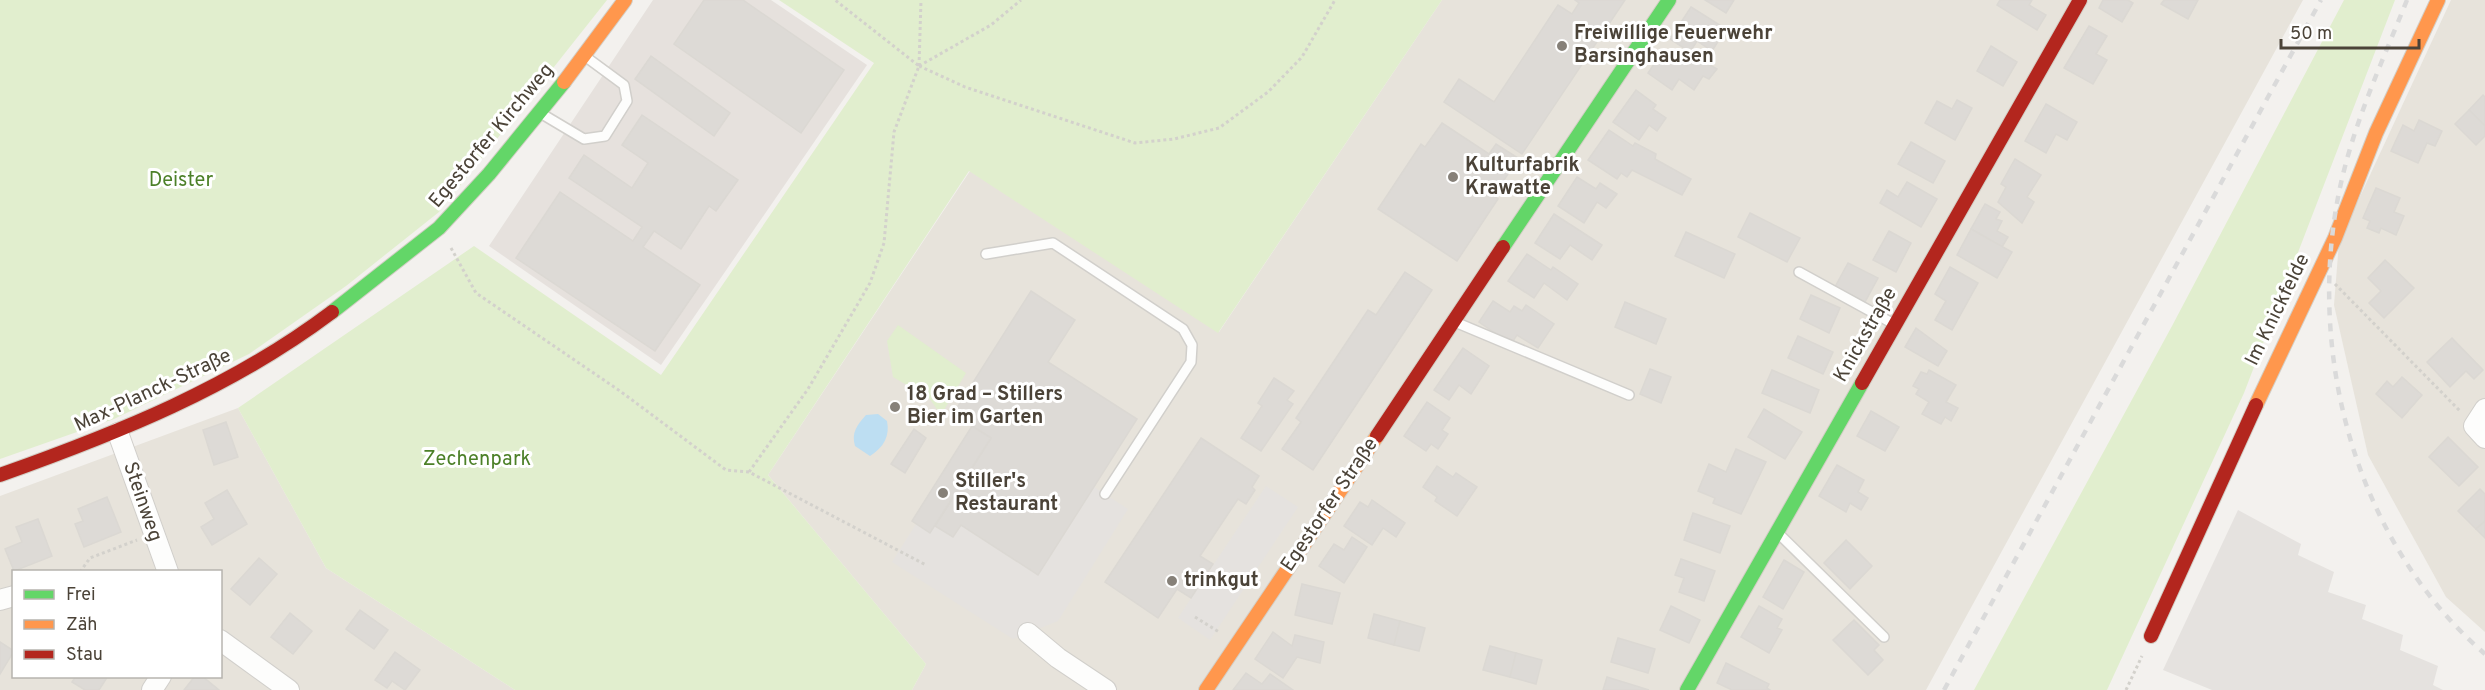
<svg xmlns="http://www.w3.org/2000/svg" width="2485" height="690" font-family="Overpass,sans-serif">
  <rect width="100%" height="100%" fill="#f3f1ee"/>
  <g fill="#e7e3db" fill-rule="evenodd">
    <polygon points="1442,0 2303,0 1926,690 912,690 926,664 768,475 970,171 1219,332"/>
    <polygon points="2451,0 2485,0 2485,632 2446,597 2368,455 2334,305 2339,242"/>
    <path d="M238 408 326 568 515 690H0V496ZM14 572H220V676H14Z"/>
  </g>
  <polygon fill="#e6e1dd" points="653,0 771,0 867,65 661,365 489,246"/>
  <g fill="#e1eece">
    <polygon points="0,0 607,0 439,212 346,286 249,354 114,419 0,459"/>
    <polygon points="779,0 1442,0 1218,333 969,171 768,475 926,664 912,690 515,690 326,568 238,408 474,246 661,375 874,63"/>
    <polygon points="2344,0 2395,0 2244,393 2107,690 1974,690 2172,326"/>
    <polygon points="898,325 966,373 941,415 929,398 893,377 887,341"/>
  </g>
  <g fill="#e5e2df">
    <polygon points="1266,486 1298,507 1210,640 1178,618"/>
    <polygon points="1094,487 1128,509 1058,621 1013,639 892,562 916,524 930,533 935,526 953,537 961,525 1038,574"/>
    <polygon points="2238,510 2301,544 2298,555 2334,572 2328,592 2366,605 2362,619 2403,635 2400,650 2438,666 2433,685 2443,690 2212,690 2163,670"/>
  </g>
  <path fill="#bddef2" d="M878 414 887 421C890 436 884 447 870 456L855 446C851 433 857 425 866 415Z"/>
  <g fill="#dddad6" stroke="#dbd8d3" stroke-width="1.5">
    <polygon points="704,0 743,0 844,70 801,133 674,44"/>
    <polygon points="1575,0 1625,0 1522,154 1444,102 1459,79 1494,102 1558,5 1572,14 1579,3"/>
    <polygon points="1705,0 1734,0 1726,13"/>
    <polygon points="2000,0 2032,0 2029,5 2046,15 2037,30 1997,5"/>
    <polygon points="2103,0 2128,0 2133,3 2122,22 2099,8"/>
    <polygon points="2164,0 2198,0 2188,19 2161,4"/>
    <polygon points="1691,7 1726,29 1712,51 1697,41 1690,52 1670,39"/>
    <polygon points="2089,26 2107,36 2096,54 2107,60 2093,84 2064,68"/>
    <polygon points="1991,46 2017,62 2003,86 1977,71"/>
    <polygon points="1664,49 1687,66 1694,56 1717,69 1709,79 1703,76 1694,90 1679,79 1672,90 1648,73"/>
    <polygon points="651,56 730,113 714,136 635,79"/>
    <polygon points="1636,90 1656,105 1653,109 1666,118 1657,131 1649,125 1639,140 1613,122"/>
    <polygon points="2483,95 2485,97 2485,126 2469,110"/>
    <polygon points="1957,100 1972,108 1955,140 1925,123 1937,101 1952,109"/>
    <polygon points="2046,104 2077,122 2067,140 2056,134 2046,153 2025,141"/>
    <polygon points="2469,110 2485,126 2485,136 2476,145 2455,124"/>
    <polygon points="642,115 738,180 716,211 709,206 681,249 654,231 643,247 700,285 655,351 516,258 560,192 633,241 642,227 569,178 584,155 632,188 648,163 622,145"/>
    <polygon points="2419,120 2442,131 2435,146 2427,143 2418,163 2391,151 2403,125 2414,131"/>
    <polygon points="1442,123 1489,154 1496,144 1518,158 1494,196 1498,199 1457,261 1378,209 1421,144 1425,147"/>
    <polygon points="1609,130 1633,146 1635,143 1656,154 1655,159 1691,179 1682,195 1632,170 1627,177 1621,173 1617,179 1588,160"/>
    <polygon points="1911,142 1945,161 1933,183 1898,164"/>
    <polygon points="2015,159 2041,175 2027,197 2034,202 2022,223 1998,202 2006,187 2001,184"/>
    <polygon points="1577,177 1596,189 1600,183 1617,194 1606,208 1597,202 1584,223 1558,206"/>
    <polygon points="1907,182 1937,199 1921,227 1880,203 1887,190 1898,197"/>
    <polygon points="2376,188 2400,198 2394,212 2404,216 2396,235 2381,228 2379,233 2367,228 2370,221 2363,218"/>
    <polygon points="1985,204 2000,212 1996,219 2002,221 1997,231 2008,237 2002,247 1971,229"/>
    <polygon points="1750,213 1800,238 1787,262 1738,237"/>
    <polygon points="1554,214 1602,245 1592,260 1570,245 1560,259 1535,243"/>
    <polygon points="1971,229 2012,252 1997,278 1957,255"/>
    <polygon points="1889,231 1911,243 1896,272 1873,260"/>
    <polygon points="1686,232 1735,254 1724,278 1675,256"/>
    <polygon points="1527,254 1551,270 1553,267 1578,284 1567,300 1544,283 1534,298 1508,281"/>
    <polygon points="2385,260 2414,288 2384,318 2369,303 2381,291 2368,278"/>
    <polygon points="1848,263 1878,278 1865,302 1835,287"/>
    <polygon points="1950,267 1978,283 1952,330 1935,320 1946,301 1935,294"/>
    <polygon points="1405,272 1432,290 1313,470 1282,449 1301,422 1296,418 1368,310 1376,315"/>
    <polygon points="1031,291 1075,320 1048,362 1137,419 1038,575 961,525 953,537 935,526 991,438 953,414"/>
    <polygon points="1811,295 1840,308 1829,333 1800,319"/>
    <polygon points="1493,301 1510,312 1514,306 1522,311 1526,305 1554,324 1538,348 1517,335 1511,344 1479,322"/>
    <polygon points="1625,302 1666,319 1656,344 1615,327"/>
    <polygon points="1916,328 1947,351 1938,366 1905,347"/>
    <polygon points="1798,336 1833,352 1823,374 1788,358"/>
    <polygon points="2452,338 2483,370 2474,379 2466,371 2450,387 2427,362"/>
    <polygon points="1463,348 1489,366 1471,394 1459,385 1449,400 1434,390"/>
    <polygon points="1650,369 1671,377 1661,403 1640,394"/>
    <polygon points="1772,370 1819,390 1810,413 1762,393"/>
    <polygon points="1929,370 1956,385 1946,402 1958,408 1951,421 1945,417 1941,424 1922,414 1929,402 1916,394 1919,389 1913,386 1921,372 1927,374"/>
    <polygon points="2402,377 2422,395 2402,418 2376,394 2387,381 2393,387"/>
    <polygon points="1274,378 1294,391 1287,400 1293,404 1261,451 1241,438 1262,406 1258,403"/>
    <polygon points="1427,402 1450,418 1442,430 1448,434 1438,449 1431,444 1426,451 1404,436"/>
    <polygon points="1764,409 1802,432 1785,459 1748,437"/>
    <polygon points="1871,411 1899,427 1885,451 1857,436"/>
    <polygon points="226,422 238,457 214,465 203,430"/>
    <polygon points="972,426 991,438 930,533 912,521"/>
    <polygon points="914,429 926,438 905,473 891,464"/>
    <polygon points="2448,437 2478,467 2459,486 2429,457"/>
    <polygon points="1201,438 1259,476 1252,487 1255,490 1246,504 1238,499 1200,556 1213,564 1191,598 1177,589 1158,618 1105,582"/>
    <polygon points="1736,449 1766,462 1741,514 1713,503 1715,498 1698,491 1709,464 1726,472"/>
    <polygon points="1837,465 1864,480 1858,492 1868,498 1861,510 1850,503 1846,512 1819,496"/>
    <polygon points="1437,466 1453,477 1456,473 1477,487 1457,516 1435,501 1437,497 1423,487"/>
    <polygon points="2480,489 2485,494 2485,521 2476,529 2458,511"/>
    <polygon points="227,490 247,524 212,545 201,527 214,519 205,503"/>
    <polygon points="107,497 121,532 84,547 75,524 83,521 78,509"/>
    <polygon points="1372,500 1405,523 1396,537 1383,528 1372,545 1344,526 1360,502 1368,507"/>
    <polygon points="1693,513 1730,526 1720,553 1684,540"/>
    <polygon points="38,519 52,556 14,571 5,549 22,542 16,527"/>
    <polygon points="2485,521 2485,538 2476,529"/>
    <polygon points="1352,537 1367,547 1344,583 1319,566 1334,544 1344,550"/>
    <polygon points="1846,540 1872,566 1850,589 1824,563"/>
    <polygon points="259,558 277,574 250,605 231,589"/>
    <polygon points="1681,559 1715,571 1704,601 1679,592 1684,578 1675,575"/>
    <polygon points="1784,560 1804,572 1783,609 1763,597"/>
    <polygon points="1302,584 1340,593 1332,624 1295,615"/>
    <polygon points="1671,606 1700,620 1689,643 1660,630"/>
    <polygon points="1759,606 1782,619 1777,628 1782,630 1769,653 1741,637"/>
    <polygon points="360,610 388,630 374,649 346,629"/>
    <polygon points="290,613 312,631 293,654 271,637"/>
    <polygon points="1374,614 1400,621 1394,645 1368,638"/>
    <polygon points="1854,620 1879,645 1874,650 1883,660 1868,675 1833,640"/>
    <polygon points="1400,621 1425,628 1419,651 1394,645"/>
    <polygon points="1273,632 1292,646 1295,635 1324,642 1320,663 1297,657 1283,678 1255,659"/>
    <polygon points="1618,638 1655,649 1648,673 1611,662"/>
    <polygon points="0,642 14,651 0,674"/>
    <polygon points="1490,646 1516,653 1510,677 1483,670"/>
    <polygon points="395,652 420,670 405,690 392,681 387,688 375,680"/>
    <polygon points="1516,653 1542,660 1536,684 1510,677"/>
    <polygon points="1726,663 1769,684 1767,688 1770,690 1732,690 1717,683"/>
    <polygon points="1246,673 1262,684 1270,674 1293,690 1233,690"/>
    <polygon points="76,676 108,676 99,690 85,690 72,682"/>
    <polygon points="195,676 202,676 219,690 184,690"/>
    <polygon points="1607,677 1649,690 1603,690"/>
  </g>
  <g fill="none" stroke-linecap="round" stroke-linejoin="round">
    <g stroke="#d1cfcb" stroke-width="12">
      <g id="lane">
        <polyline points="542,114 584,139 605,136 627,101 624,85 586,57"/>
        <polyline points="986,254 1053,243 1183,329 1192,345 1191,362 1105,494"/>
        <polyline points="1799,272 1892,323"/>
        <polyline points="1455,322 1629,395"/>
        <polyline points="1779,534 1884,637"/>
      </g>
    </g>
    <g stroke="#d1cfcb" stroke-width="22">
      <g id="street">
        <polyline points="2485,409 2474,426 2485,438"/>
        <polyline points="118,433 168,572"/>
        <polyline points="0,600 14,596"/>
        <polyline points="1028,633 1058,658 1106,690"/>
        <polyline points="220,640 289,690"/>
        <polyline points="152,690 161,676"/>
      </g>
    </g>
    <g stroke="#d3cec5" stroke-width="16">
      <g id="fast">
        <polyline points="1503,247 1669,0"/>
        <polyline points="332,312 439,228 489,174 564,82"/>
        <polyline points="1687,690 1862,383"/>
      </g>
    </g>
    <g stroke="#d3cec5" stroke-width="16">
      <g id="slow">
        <polyline points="564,82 625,0"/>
        <polyline points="2256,405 2335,238 2376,133 2438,0"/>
        <polyline points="1206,690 1377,436"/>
      </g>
    </g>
    <g stroke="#d3cec5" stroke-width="16">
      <g id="jam">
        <polyline points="1862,383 2080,0"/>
        <polyline points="1377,436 1503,247"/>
        <path d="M0 475C118 433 231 388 332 312"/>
        <polyline points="2151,636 2256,405"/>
      </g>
    </g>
    <g stroke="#d3d1cc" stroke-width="3" stroke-dasharray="3 3" stroke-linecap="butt">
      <polyline points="919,66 965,87 1135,143 1174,139 1219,128 1268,92 1302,57 1335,0"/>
      <polyline points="919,66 991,25 1021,0"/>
      <polyline points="919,66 921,0"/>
      <polyline points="451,248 476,293 620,391 726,470 749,472 926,565"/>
      <polyline points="2335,284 2461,412"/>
      <polyline points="749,472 808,389 870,283 884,243 894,132 919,66 835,0"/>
      <polyline points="80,572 90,558 137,540"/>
      <polyline points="1195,617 1219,632"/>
      <polyline points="2126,690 2142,656"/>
    </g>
    <use href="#lane" stroke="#fdfdfc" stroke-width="9"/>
    <use href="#street" stroke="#fdfdfc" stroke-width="20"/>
    <use href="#fast" stroke="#63d668" stroke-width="14"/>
    <use href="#slow" stroke="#ff974d" stroke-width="14"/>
    <use href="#jam" stroke="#b3261e" stroke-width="14"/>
    <g stroke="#dadada" stroke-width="4.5" stroke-dasharray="8 8" stroke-linecap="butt">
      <path d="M2407 0C2383 60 2355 120 2341 183 2304 348 2354 541 2485 654"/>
      <polyline points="1944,690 2321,0"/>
    </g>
  </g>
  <g fill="#868078" stroke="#fff" stroke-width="2">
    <circle cx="1562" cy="46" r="6"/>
    <circle cx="1453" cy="177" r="6"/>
    <circle cx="895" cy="407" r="6"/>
    <circle cx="943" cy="493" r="6"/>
    <circle cx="1172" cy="581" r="6"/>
  </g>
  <g text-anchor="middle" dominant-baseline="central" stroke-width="6" stroke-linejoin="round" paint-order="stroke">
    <g font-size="20" font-weight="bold" fill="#4b4338" stroke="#fff" text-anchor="start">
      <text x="1574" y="34">Freiwillige Feuerwehr<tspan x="1574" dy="23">Barsinghausen</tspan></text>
      <text x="1465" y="166">Kulturfabrik<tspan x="1465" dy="23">Krawatte</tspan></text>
      <text x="907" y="395">18 Grad – Stillers<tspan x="907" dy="23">Bier im Garten</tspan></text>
      <text x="955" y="482">Stiller's<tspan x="955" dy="23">Restaurant</tspan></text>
      <text x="1184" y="581">trinkgut</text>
    </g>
    <g font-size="20" fill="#4b4338" stroke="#fff">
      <text transform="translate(492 136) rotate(-50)">Egestorfer Kirchweg</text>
      <text transform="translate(2278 310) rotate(-64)">Im Knickfelde</text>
      <text transform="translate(1866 335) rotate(-60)">Knickstraße</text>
      <text transform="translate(153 391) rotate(-25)">Max-Planck-Straße</text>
      <text transform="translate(142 502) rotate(71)">Steinweg</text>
      <text transform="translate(1330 505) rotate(-56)">Egestorfer Straße</text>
    </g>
    <g font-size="20" fill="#4c8028" stroke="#fff">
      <text x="181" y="181">Deister</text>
      <text x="477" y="460">Zechenpark</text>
    </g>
  </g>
  <rect x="12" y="570" width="210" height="108" fill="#ffffff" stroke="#b7b4af" stroke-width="1.5"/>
  <rect x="24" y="590" width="30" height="9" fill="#63d668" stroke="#b7b4af" stroke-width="1.5"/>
  <text x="66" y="600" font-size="18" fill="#4b4338">Frei</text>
  <rect x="24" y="620" width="30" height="9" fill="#ff974d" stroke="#b7b4af" stroke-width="1.5"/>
  <text x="66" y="630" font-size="18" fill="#4b4338">Zäh</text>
  <rect x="24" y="650" width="30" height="9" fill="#b3261e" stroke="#b7b4af" stroke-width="1.5"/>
  <text x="66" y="660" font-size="18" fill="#4b4338">Stau</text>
  <path d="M2281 39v9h138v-9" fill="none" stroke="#4b4338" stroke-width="3"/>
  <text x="2290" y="39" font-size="18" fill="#4b4338" stroke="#ffffff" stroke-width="4.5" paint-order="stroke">50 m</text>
</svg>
